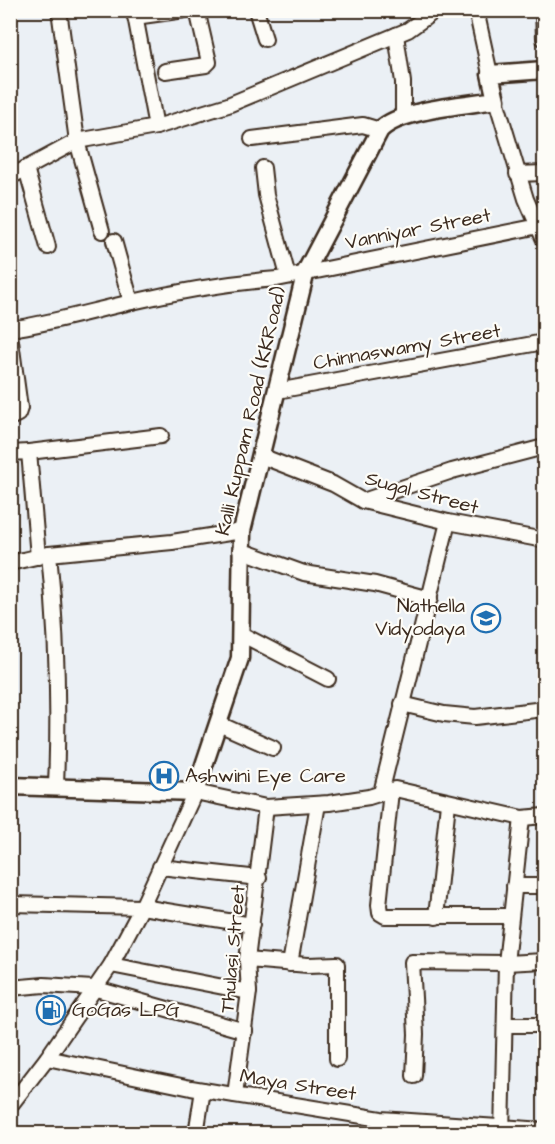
<svg xmlns="http://www.w3.org/2000/svg" width="555" height="1144" font-family="'Architects Daughter',sans-serif">
  <rect width="100%" height="100%" fill="#ebf0f5"/>
  <filter id="ink" filterUnits="userSpaceOnUse"><feTurbulence type="fractalNoise" baseFrequency=".0167" numOctaves="2"/><feDisplacementMap in="SourceGraphic" scale="12" xChannelSelector="R" yChannelSelector="G"/><feConvolveMatrix kernelMatrix="1 2 1 2 8 2 1 2 1" color-interpolation-filters="sRGB"/></filter>
  <g filter="url(#ink)">
    <g fill="none" stroke-linecap="round" stroke-linejoin="round">
      <g stroke="#3b2a1e" stroke-width="18">
        <g id="minor">
          <polyline points="59,10 77,141 102,231"/>
          <polyline points="134,10 156,127"/>
          <polyline points="256,10 265,39"/>
          <polyline points="476,10 490,74"/>
          <polyline points="543,10 544,39"/>
          <polyline points="135,17 185,10"/>
          <polyline points="396,35 403,82 403,117"/>
          <polyline points="165,71 206,65 209,62 197,10"/>
          <polyline points="496,100 526,199 544,240"/>
          <polyline points="252,139 363,125 380,130"/>
          <polyline points="26,168 48,247"/>
          <polyline points="263,168 266,195 288,276"/>
          <polyline points="517,174 544,173"/>
          <polyline points="10,177 77,141 156,127 228,105 408,30 436,10"/>
          <polyline points="114,241 131,302"/>
          <path d="M10 329C52 323 91 311 132 302 179 291 228 283 277 279L544 225"/>
          <polyline points="10,334 20,408 18,414 10,418"/>
          <polyline points="277,391 544,342"/>
          <polyline points="10,453 29,452"/>
          <polyline points="261,456 333,484 363,501 448,522 544,540"/>
          <polyline points="363,501 452,471 544,447"/>
          <polyline points="240,550 304,573 375,584 430,599"/>
          <path d="M49 554C57 631 59 710 56 786"/>
          <polyline points="38,557 29,452 161,436"/>
          <polyline points="10,563 49,554 172,542 242,531"/>
          <polyline points="241,634 328,679"/>
          <polyline points="402,704 444,714 475,717 544,709"/>
          <polyline points="219,724 273,748"/>
          <polyline points="391,791 379,905 380,913 385,916 509,916"/>
          <polyline points="381,793 448,522"/>
          <polyline points="160,867 259,878"/>
          <polyline points="514,886 544,886"/>
          <polyline points="10,904 142,907 252,925"/>
          <polyline points="436,917 448,803"/>
          <polyline points="247,960 308,965 337,964 337,1059"/>
          <polyline points="290,964 318,804"/>
          <polyline points="111,965 249,992"/>
          <polyline points="10,988 44,985 93,988 245,1031"/>
          <polyline points="505,1025 544,1025"/>
          <polyline points="47,1058 191,1088 381,1119 544,1130"/>
          <polyline points="414,1076 416,1034 412,962 506,963 544,961"/>
          <polyline points="235,1095 249,992 247,960 266,807"/>
          <polyline points="10,1106 47,1058 111,965 142,907 195,792 266,807 329,803 369,797 395,789 522,818 544,816"/>
          <polyline points="196,1134 203,1090"/>
          <polyline points="502,1134 506,963 522,818"/>
        </g>
      </g>
      <g stroke="#3b2a1e" stroke-width="21">
        <path id="major" d="M10 786 195 792 240 658 242 531 306 271 380 130C401 109 466 105 496 100L490 74 544 70"/>
      </g>
      <use href="#minor" stroke="#fdfcf7" stroke-width="14"/>
      <use href="#major" stroke="#fdfcf7" stroke-width="16"/>
    </g>
  </g>
  <defs>
    <g id="school-ring" transform="scale(1.5)"><circle r="9.5" fill="#fdfcf7" stroke="#1f6fb2" stroke-width="1.5"/><path d="M0-5L7-2L0 1L-7-2ZM-4 1L0 2.5L4 1V4Q0 6-4 4Z" fill="#1f6fb2"/></g>
    <g id="hospital-ring" transform="scale(1.5)"><circle r="9.5" fill="#fdfcf7" stroke="#1f6fb2" stroke-width="1.5"/><path d="M-5-5h3v3.5h4V-5h3V5h-3V1.5h-4V5h-3Z" fill="#1f6fb2"/></g>
    <g id="fuel-ring" transform="scale(1.5)"><circle r="9.5" fill="#fdfcf7" stroke="#1f6fb2" stroke-width="1.5"/><path d="M-5.5-6h7V0h2V4h1.3V-2.5L3-4.5l.8-.8L6-3V5H2.5V1h-1V6h-7ZM-4.2-4.7v3.2H.2V-4.7Z" fill="#1f6fb2"/></g>
  </defs>
  <g fill-rule="evenodd">
    <use href="#school-ring" x="486" y="618"/>
    <use href="#hospital-ring" x="164" y="776"/>
    <use href="#fuel-ring" x="51" y="1010"/>
  </g>
  <g text-anchor="middle" dominant-baseline="central" stroke-width="4.5" stroke-linejoin="round" paint-order="stroke">
    <g font-size="20" fill="#3b2a1e" stroke="#fdfcf7">
      <text transform="translate(418 229) rotate(-11)">Vanniyar Street</text>
      <text transform="translate(407 347) rotate(-10)">Chinnaswamy Street</text>
      <text transform="translate(251 411) rotate(-77)">Kalli Kuppam Road (KKRoad)</text>
      <text transform="translate(422 493) rotate(15)">Sugal Street</text>
      <text transform="translate(233 949) rotate(-85)">Thulasi Street</text>
      <text transform="translate(298 1085) rotate(9)">Maya Street</text>
    </g>
    <g font-size="20" fill="#3b2a1e" stroke="#fdfcf7" text-anchor="start">
      <text x="465" y="606" text-anchor="end">Nathella<tspan x="465" dy="23">Vidyodaya</tspan></text>
      <text x="185" y="776">Ashwini Eye Care</text>
      <text x="72" y="1010">GoGas LPG</text>
    </g>
  </g>
  <rect width="555" height="1144" fill="none" stroke="#fdfcf7" stroke-width="36"/>
  <rect x="18" y="18" width="519" height="1108" fill="none" stroke="#3b2a1e" stroke-width="2" filter="url(#ink)"/>
</svg>
